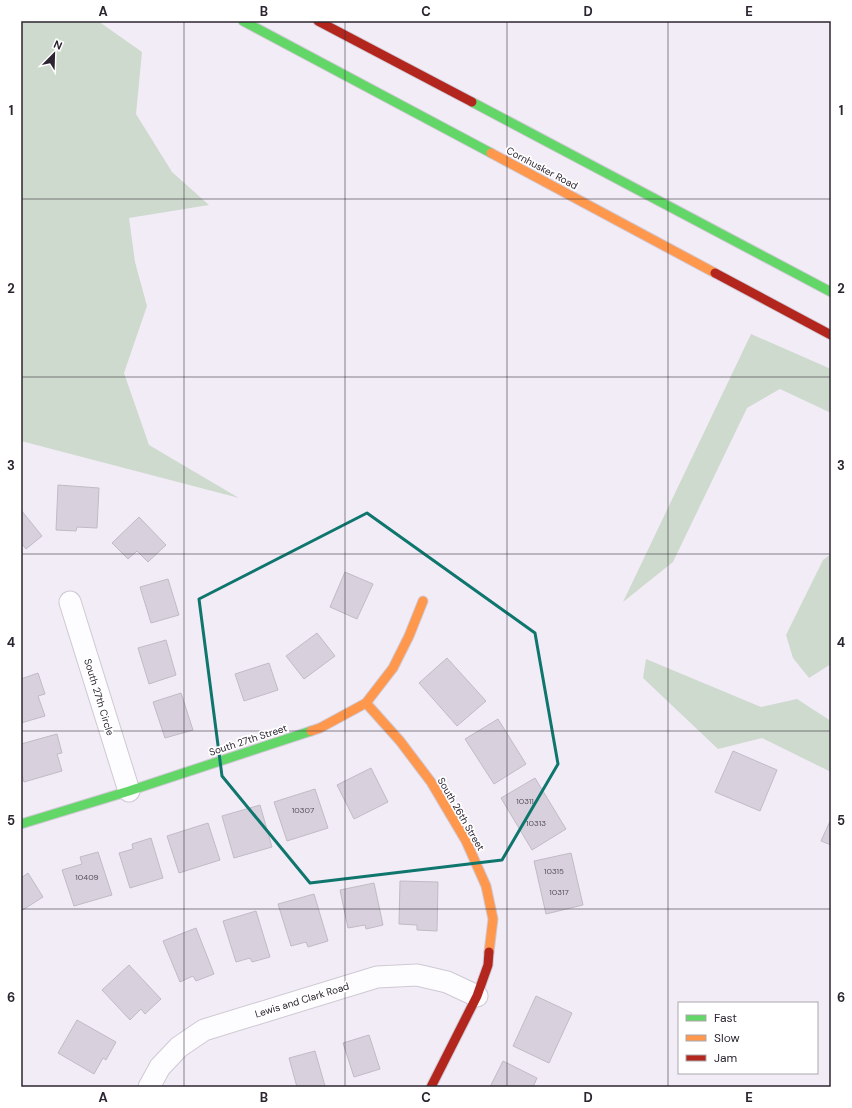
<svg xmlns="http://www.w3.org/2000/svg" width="852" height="1108" font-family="'DM Sans',sans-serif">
  <rect width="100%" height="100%" fill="#f2ecf7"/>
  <g fill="#cedace">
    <polygon points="21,21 98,21 142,52 136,114 172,172 209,205 129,218 135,262 147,306 124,373 149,445 239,498 21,441"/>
    <polygon points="751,334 831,369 831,413 780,389 747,408 673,562 623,602"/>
    <polygon points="831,554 831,664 809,678 793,658 786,635 823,560"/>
    <polygon points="646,659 761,707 797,699 831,721 831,772 762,738 718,749 643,678"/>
  </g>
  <g fill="#d8d1dd" stroke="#c1bbc6">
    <polygon points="58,485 99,488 97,528 77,527 76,531 56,530"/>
    <polygon points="21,510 42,536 26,549 23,545 21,547"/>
    <polygon points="139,517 166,545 148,562 137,551 128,559 112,543"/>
    <polygon points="345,572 373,584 357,619 330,607"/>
    <polygon points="168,579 179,615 151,623 140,587"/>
    <polygon points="317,633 335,656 304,679 286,656"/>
    <polygon points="166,640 176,675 149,684 138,648"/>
    <polygon points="447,658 486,701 457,726 419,683"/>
    <polygon points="269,663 278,690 244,701 235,674"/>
    <polygon points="38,673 45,694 38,696 45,716 21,723 21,679"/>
    <polygon points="181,693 193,730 165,738 153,702"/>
    <polygon points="498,719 526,764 494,784 465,739"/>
    <polygon points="57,734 62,753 57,754 62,771 24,782 21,772 21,744"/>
    <polygon points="733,751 777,770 760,811 715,792"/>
    <polygon points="371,768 388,802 354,819 337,785"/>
    <polygon points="535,778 566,829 532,850 501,798"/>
    <polygon points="315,789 328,828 287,841 274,802"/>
    <polygon points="260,805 272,847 234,858 222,816"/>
    <polygon points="831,819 831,845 821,841"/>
    <polygon points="208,823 220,860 179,873 167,836"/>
    <polygon points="151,838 163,878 130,888 119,853 133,849 132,844"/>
    <polygon points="98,852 112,895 74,906 62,870 82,864 80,857"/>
    <polygon points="571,853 583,905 546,914 534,861"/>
    <polygon points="28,873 43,897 21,911 21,878"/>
    <polygon points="400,881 438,882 437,931 417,930 417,925 399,924"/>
    <polygon points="374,883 383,925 366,929 365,925 348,928 340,890"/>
    <polygon points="314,894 328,941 308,947 306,942 291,946 278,904"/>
    <polygon points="256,911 270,957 252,962 250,958 236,962 223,921"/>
    <polygon points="196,928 214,974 196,981 193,976 180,982 163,941"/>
    <polygon points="129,965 161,999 145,1014 141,1009 130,1020 102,990"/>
    <polygon points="536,996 572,1013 549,1063 513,1046"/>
    <polygon points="77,1020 116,1042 106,1060 103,1058 94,1074 58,1053"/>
    <polygon points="369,1035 380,1069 354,1077 343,1043"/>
    <polygon points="315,1051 325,1086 321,1087 297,1087 289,1058"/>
    <polygon points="503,1061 537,1078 533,1087 490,1087"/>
  </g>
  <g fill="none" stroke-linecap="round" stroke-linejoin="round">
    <g stroke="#cfc9d4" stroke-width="23">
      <g id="street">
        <polyline points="70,602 129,791"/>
        <polyline points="149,1087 160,1067 179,1047 204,1030 377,977 417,975 447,982 477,996"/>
      </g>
    </g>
    <g stroke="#cfc9d4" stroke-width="11">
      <g id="fast">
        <polyline points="243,21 491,153"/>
        <polyline points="472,102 831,292"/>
        <polyline points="21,824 129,791 311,731"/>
      </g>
    </g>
    <g stroke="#cfc9d4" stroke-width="11">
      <g id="slow">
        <polyline points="491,153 715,273"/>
        <polyline points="366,703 400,741 431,782 466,841 486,886 493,919 489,952"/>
        <polyline points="311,731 320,728 366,703 393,668 409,636 423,601"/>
      </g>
    </g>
    <g stroke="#cfc9d4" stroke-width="11">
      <g id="jam">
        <polyline points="318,21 472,102"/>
        <polyline points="715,273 831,335"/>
        <polyline points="431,1087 477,996 488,965 489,952"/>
      </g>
    </g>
    <use href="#street" stroke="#fdfcfe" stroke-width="21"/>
    <use href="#fast" stroke="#63d668" stroke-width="9"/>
    <use href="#slow" stroke="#ff974d" stroke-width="9"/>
    <use href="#jam" stroke="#b3261e" stroke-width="9"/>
  </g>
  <path fill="none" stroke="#0f766e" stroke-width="3" stroke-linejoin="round" d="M367 513 535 633 558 764 502 860 310 883 222 776 199 599Z"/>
  <path fill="none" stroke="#2c2531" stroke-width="1" stroke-opacity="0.55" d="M184 21V1087M345 21V1087M507 21V1087M668 21V1087M21 199H831M21 377H831M21 554H831M21 731H831M21 909H831"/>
  <g text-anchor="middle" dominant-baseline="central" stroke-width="3.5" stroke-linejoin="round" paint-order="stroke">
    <g font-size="8" fill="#57505c">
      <text x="525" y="801">10311</text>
      <text x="303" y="810">10307</text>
      <text x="536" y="823">10313</text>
      <text x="554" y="871">10315</text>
      <text x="87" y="877">10409</text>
      <text x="559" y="892">10317</text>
    </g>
    <g font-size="10" fill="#2c2531" stroke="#fff">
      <text transform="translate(542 168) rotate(28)">Cornhusker Road</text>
      <text transform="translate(99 697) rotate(73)">South 27th Circle</text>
      <text transform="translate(248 740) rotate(-18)">South 27th Street</text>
      <text transform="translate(461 814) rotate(60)">South 26th Street</text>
      <text transform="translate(302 1000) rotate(-17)">Lewis and Clark Road</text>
    </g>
  </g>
  <rect width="852" height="1108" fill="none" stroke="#ffffff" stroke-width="44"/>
  <rect x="678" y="1002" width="140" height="72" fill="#ffffff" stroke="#aba8ad"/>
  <rect x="686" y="1015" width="20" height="6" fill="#63d668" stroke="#aba8ad"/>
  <text x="714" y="1022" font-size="12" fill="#2c2531">Fast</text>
  <rect x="686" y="1035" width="20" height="6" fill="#ff974d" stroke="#aba8ad"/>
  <text x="714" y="1042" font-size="12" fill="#2c2531">Slow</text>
  <rect x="686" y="1055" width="20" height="6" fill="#b3261e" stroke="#aba8ad"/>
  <text x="714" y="1062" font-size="12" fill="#2c2531">Jam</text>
  <g transform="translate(54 54) rotate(23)" stroke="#ffffff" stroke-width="3" paint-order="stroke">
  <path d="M0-3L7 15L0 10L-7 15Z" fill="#2c2531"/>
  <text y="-6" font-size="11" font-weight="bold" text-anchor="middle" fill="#2c2531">N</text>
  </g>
  <rect x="22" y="22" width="808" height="1064" fill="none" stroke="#2c2531" stroke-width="1.5"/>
  <g font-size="13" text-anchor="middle" font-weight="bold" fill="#2c2531">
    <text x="103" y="16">A</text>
    <text x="264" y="16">B</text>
    <text x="426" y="16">C</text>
    <text x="588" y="16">D</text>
    <text x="749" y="16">E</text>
    <text x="11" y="115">1</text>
    <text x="841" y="115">1</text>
    <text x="11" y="293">2</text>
    <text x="841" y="293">2</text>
    <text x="11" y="470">3</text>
    <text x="841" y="470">3</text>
    <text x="11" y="647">4</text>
    <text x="841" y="647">4</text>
    <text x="11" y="825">5</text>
    <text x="841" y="825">5</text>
    <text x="11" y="1002">6</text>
    <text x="841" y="1002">6</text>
    <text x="103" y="1102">A</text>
    <text x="264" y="1102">B</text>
    <text x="426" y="1102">C</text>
    <text x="588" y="1102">D</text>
    <text x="749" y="1102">E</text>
  </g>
</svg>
